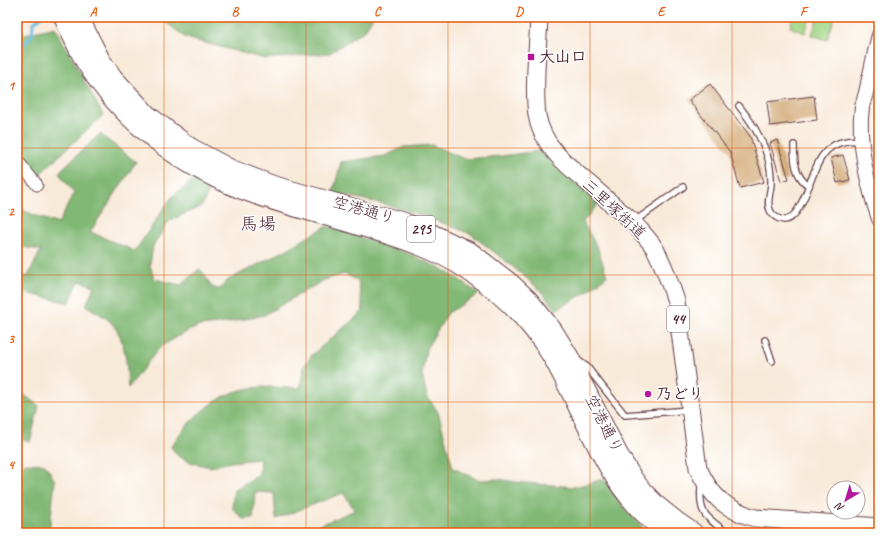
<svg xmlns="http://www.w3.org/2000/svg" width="896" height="550" font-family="Caveat,'Klee One',sans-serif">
  <rect width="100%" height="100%" fill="#fff"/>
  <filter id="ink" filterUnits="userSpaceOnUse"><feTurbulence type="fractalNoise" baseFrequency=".025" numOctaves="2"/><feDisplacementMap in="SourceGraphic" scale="8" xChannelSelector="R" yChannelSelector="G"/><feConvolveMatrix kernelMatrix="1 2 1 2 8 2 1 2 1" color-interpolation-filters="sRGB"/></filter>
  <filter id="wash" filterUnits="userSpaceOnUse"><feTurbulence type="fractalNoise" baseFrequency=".012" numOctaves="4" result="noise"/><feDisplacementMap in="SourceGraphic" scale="16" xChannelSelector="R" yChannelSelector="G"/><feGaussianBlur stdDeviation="0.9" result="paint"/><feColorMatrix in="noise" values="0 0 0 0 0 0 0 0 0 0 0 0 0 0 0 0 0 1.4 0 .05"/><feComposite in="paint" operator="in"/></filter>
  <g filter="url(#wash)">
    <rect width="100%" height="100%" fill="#f8ead9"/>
    <g fill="#a2d787" stroke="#767b59">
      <polygon points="793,17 810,17 805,33 790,27"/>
      <polygon points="818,17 835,17 827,40 812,35"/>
    </g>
    <g fill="#81b874" stroke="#666c50">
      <polygon points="159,17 373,17 365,30 330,53 265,59 186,38"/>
      <polygon points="55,27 103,115 41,173 17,182 17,36"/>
      <path d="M100 134 136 162 90 232 135 251 171 198 194 179 210 189 202 206 169 221 153 246 150 265 154 279 181 285 199 269C209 275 206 289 220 289L228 280 284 251 327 226 412 255 448 272 479 294 448 313 426 349 422 375 427 396 438 412 453 468 479 480 498 479 515 482 575 487 604 479 624 508 648 533H301L355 510 343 493 276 519 274 493 255 492 253 518 243 519 232 508 234 490 259 474 260 459 231 462 210 467 190 462 178 456 171 447C186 422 212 398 241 390 260 385 281 388 300 388L304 366 312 355 363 311 358 281 345 274 324 280 264 315 226 323 199 326 180 335 160 347 128 388C127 367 126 332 107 319 101 314 93 310 86 306L94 286 79 281 69 303 17 291V278L28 276 41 250 17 246V212L19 209 58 224 74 193 59 173 63 168Z"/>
      <polygon points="432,145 465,159 502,156 539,151 598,204 583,222 598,249 607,276 588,291 556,310 540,290 512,266 471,234 424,216 384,204 333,193 341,162 385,156 404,147"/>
      <polygon points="17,390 39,406 30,442 17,438"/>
      <polygon points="25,463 45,464 55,481 49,533 17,533 17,471"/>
      <polygon points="764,528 830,533 762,533"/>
    </g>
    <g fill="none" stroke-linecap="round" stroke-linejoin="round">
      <polyline stroke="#5eb7db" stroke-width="3" points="17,47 21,48 32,35 33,23 41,17"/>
    </g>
    <g id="blocks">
      <g fill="#d4ad7d">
        <polygon points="710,84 750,136 764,182 740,188 730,152 689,100"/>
        <polygon points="814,96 817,120 770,126 767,102"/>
        <polygon points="777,140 789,179 781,181 770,143"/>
        <polygon points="843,155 850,180 837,183 831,158"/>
      </g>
    </g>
  </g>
  <g filter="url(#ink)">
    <use href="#blocks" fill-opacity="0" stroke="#643d45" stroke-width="1"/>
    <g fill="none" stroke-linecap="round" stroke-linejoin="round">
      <g stroke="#643d45" stroke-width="8">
        <g id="service">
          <path d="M739 106C756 127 772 155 771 183 771 192 766 202 770 210 773 217 783 223 790 218 795 215 799 208 801 204 814 181 815 145 847 141 852 140 857 141 862 141"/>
          <path d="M794 145C794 161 795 177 809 186"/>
          <polyline points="635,221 683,187"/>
          <polyline points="765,340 772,361"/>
          <polyline points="576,359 587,367 625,415 689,410"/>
          <path d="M701 486C699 516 705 515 727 533"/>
        </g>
      </g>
      <g stroke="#643d45" stroke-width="13">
        <polyline id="minor" points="17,160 37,185"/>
      </g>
      <g stroke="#643d45" stroke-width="16">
        <path id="tertiary" d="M879 35C875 51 872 67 868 83 867 91 864 99 862 107 857 141 868 187 879 219"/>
      </g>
      <g stroke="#643d45" stroke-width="19">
        <path id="primary" d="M539 17C538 48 533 84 537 115 542 146 567 165 589 184 604 197 618 210 633 222 640 231 649 239 655 249 664 265 670 283 676 301L698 468C711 497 725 509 755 518L879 527"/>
      </g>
      <g stroke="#643d45" stroke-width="20">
        <g id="trunk">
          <path d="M63 17C70 32 77 48 85 62 120 118 175 163 237 188 274 203 314 212 352 224 392 236 433 247 468 271 501 293 531 322 552 357 587 417 606 492 667 533"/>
          <polyline points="79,17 101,60 113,77 148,115 190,147 231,169 273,185 404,222 427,231 471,252 512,284 529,300 553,330 569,356 619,455 633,478 643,491 658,506 678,522 694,533"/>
        </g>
      </g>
      <use href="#service" stroke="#fff" stroke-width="5.5"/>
      <use href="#minor" stroke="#fff" stroke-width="11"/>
      <use href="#tertiary" stroke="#fff" stroke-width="14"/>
      <use href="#primary" stroke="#fff" stroke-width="17"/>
      <use href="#trunk" stroke="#fff" stroke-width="18"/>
    </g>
  </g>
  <path fill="none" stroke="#e8590c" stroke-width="1" stroke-opacity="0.55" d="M164 17V533M306 17V533M448 17V533M590 17V533M732 17V533M17 148H879M17 275H879M17 402H879"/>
  <g fill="#b5179e" stroke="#fff" stroke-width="1.5">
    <rect x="527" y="53" width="8" height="8" rx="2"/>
    <circle cx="648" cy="394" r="4"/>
  </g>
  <g text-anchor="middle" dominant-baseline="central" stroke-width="3" stroke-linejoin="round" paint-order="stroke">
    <g fill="#fff" stroke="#80626b" stroke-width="1">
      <rect x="407" y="216" width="28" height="26" rx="3"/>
      <rect x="667" y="306" width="22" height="26" rx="3"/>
    </g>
    <g font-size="15" font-weight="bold" fill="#4a1f2b">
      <text x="421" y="229">295</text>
      <text x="678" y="319">44</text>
    </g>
    <g font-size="16" font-weight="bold" fill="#4a1f2b" stroke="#fff" text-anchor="start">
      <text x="539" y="57">大山口</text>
      <text x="656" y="394">乃どり</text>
    </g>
    <g font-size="16" fill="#4a1f2b" stroke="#fff">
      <text transform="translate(614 209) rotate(43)">三里塚街道</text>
      <text transform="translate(364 210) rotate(16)">空港通り</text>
      <text transform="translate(604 424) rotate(63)">空港通り</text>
    </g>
    <g font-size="18" fill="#4a1f2b" stroke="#fff">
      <text x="258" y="224">馬場</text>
    </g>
  </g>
  <rect width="896" height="550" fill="none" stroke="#fff" stroke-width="44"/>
  <g transform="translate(846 500) rotate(218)"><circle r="19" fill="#ffffff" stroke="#b7a5aa"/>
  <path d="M0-3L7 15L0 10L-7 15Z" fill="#b5179e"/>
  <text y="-6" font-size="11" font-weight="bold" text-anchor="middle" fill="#4a1f2b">N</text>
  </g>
  <rect x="22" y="22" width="852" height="506" fill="none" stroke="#e8590c" stroke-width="1.5"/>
  <g font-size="13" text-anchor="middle" font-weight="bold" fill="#e8590c">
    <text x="93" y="16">A</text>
    <text x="235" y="16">B</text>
    <text x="377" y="16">C</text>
    <text x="519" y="16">D</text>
    <text x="661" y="16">E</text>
    <text x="803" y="16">F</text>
    <text x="11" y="90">1</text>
    <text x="11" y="216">2</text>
    <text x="11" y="343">3</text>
    <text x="11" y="469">4</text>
  </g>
</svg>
